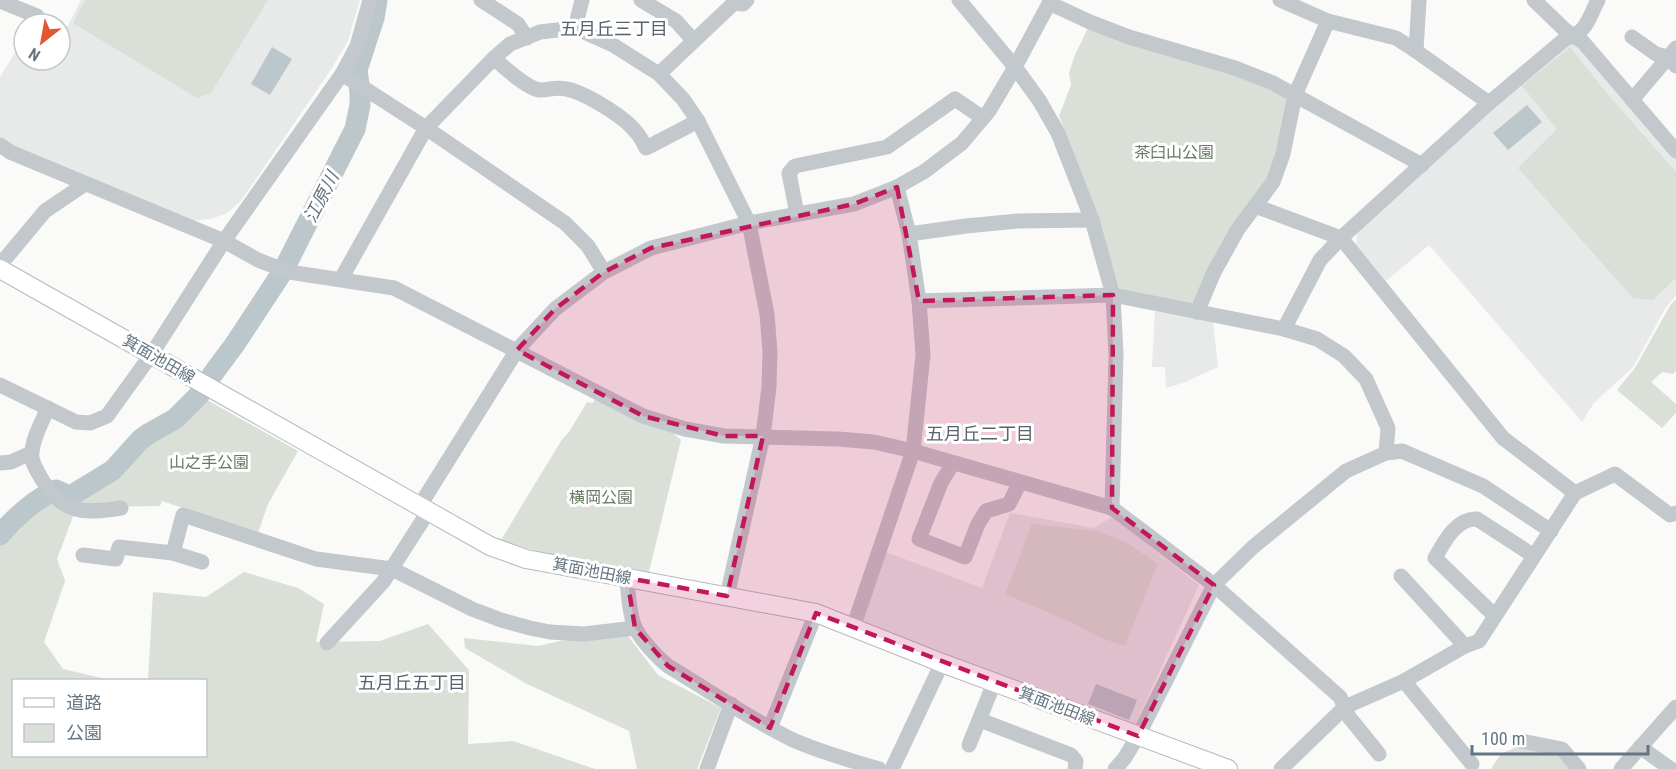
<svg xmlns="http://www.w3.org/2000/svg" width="1676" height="769" font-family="'Roboto Condensed','Noto Sans JP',sans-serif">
  <rect width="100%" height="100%" fill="#fafaf8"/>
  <g fill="#e8e9e9">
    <polygon points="81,0 360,0 348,41 332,68 241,201 227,213 211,219 190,221 13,147 0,138 0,77 24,38 24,60 60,60 60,26 67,27"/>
    <polygon points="1569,42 1579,44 1676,156 1676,295 1665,309 1633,367 1594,403 1582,422 1429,245 1386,281 1356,245 1358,228"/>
    <polygon points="1155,311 1213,322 1218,367 1183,383 1166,388 1165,367 1152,367"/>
    <polygon points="1010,513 1094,528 1112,517 1199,585 1135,725 1132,725 863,622 886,552 982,588"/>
  </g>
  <g fill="#dadfd7">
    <polygon points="85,0 268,0 211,93 197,98 73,23"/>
    <path d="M1088 28 1217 67 1286 97 1288 104 1279 152 1269 179 1196 303 1191 306 1120 291C1103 232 1082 173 1059 116L1071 85 1069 73 1075 55Z"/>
    <polygon points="1570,47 1610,97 1676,172 1676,278 1653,300 1633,298 1518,168 1557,129 1522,86"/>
    <polygon points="1676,300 1676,371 1673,374 1662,372 1651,382 1676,404 1676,413 1662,428 1617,390 1635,368 1671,304"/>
    <polygon points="200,396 298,451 268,504 258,533 162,501 160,506 83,507 59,494 70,497 78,494 115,472 142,440 179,418"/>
    <polygon points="596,396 671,431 681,440 649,572 540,552 501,540 561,441 569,432 587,402 593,403"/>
    <polygon points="52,489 74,514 57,559 65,581 44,642 63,669 110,680 14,680 14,756 206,756 206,680 148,680 153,592 206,597 244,572 298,588 324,604 316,642 380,641 428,624 469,670 468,744 513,741 595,769 0,769 0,539"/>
    <polygon points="1032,524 1096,531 1126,542 1158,564 1125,646 1099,637 1073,623 1005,594"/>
    <polygon points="628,636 658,675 721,708 697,769 637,769 629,731 527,684 465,648 464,638 538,646 564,640"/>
    <polygon points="1516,747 1561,754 1573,769 1491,769 1500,755"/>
  </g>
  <g fill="#bbc7cb">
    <polygon points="272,47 292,59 270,95 251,84"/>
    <polygon points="1527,105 1542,122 1508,150 1493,133"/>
    <polygon points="1096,684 1137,700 1129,720 1088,704"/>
  </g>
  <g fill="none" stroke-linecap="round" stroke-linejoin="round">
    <g stroke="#bbc7cb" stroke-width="21">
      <polyline points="212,375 235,344 283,271 355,129 360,105 360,92 357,70 374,18 377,0"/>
      <path d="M0 535C14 518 35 499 56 490L67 495H72L113 470 140 440 148 434 175 419 200 394"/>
    </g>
    <g stroke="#b5babe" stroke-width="20">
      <polyline id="major" points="0,269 490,546 526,559 816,613 942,663 1228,769"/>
    </g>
    <g stroke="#c3c8cc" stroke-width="15">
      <polyline points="481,0 518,24 527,38"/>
      <polyline points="641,0 676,21 693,40"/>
      <polyline points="959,0 1015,67 1039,100 1058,133 1092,220 1113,295 1116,354 1112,508"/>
      <polyline points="1280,0 1328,21 1396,38 1416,51 1489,103"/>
      <polyline points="1534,0 1565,30 1583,42 1676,151"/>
      <polyline points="0,1 37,16"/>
      <polyline points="1049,3 1090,22 1129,37 1235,68 1273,83 1422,165"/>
      <polyline points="575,28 582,0"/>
      <polyline points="1632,37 1656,54 1668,57 1676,66"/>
      <polyline points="1416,51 1419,0"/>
      <path d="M494 58C502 66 527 88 539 90 547 91 555 86 566 89 584 92 625 117 636 132 640 136 643 142 646 148L698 121"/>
      <polyline points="342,74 426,128 565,223 588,246 604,272"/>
      <polyline points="659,74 734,3 743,4 747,0"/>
      <polyline points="1632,100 1676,48"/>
      <polyline points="0,145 10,152 224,241 258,260 289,272 394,288 643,416 685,429 724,436 838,439 874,442 913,451 1112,508 1214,585 1340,697 1349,717 1379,754"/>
      <polyline points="1255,206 1341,238 1503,438 1575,493"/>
      <polyline points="797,214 789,173 795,166 887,147 955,99 983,118"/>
      <polyline points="909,234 966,226 1018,221 1092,220"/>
      <polyline points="0,265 45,211 85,184"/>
      <polyline points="341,279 426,128 494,58 510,44 540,32 575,28 613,45 659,74 683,99 698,121 749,223 767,314 770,352 769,387 763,436 727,596"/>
      <polyline points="919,301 1113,295 1284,329 1317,339 1344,356 1366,379 1388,428 1386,453"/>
      <polyline points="1197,312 1214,272 1238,229 1273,182 1283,154 1295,95 1328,21"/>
      <path d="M1284 329 1320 260 1341 238 1489 103 1565 39C1587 33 1588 19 1598 0"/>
      <polyline points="0,385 76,422 90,423 107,416 151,355 224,241 342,74 357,46 370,0"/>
      <path d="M48 408C42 422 33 437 32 452 30 461 37 470 41 478 62 514 83 514 121 508"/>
      <polyline points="0,463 11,462 31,453"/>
      <polyline points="953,463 941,483 919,539 965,557 978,524 986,511 1009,504 1020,482"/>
      <polyline points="419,507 517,350 555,309 604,272 651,248 749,223 854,204 897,187 925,171 962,143 989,111 1015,67 1051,0"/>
      <polyline points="173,553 202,562"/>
      <polyline points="83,555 116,559 119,547 173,553 183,515 316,559 392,569 472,609 501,620 530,628 550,632 584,634 635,628"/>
      <polyline points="1401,576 1465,646"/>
      <path d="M627 578C628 593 629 611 634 625 638 637 658 658 668 666 708 690 748 718 791 739 819 752 850 760 879 769"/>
      <path d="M1495 616 1435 558C1444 542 1456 518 1477 519L1534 556"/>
      <polyline points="853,628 913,451 923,355 919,301 909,234 897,187"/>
      <polyline points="327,643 383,582 428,512"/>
      <polyline points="1404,681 1472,764"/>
      <polyline points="980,720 1071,755 1076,761 1075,769"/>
      <polyline points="770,728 816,613"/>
      <polyline points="1521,741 1562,749 1579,769"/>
      <polyline points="969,745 994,683"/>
      <polyline points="1640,747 1671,769"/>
      <polyline points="707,769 731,704"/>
      <polyline points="892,769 942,663"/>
      <polyline points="1115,769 1124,759 1138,736 1214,585 1253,547 1346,471 1386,453 1402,451 1483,486 1551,531"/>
      <polyline points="1281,769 1345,707 1404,681 1465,646 1479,641 1575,493 1615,474 1670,515 1676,513"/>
      <polyline points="1621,769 1676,707"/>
    </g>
    <use href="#major" stroke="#fff" stroke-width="18"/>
  </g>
  <path fill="#c2185b" fill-opacity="0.2" stroke="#c2185b" stroke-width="4.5" stroke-dasharray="12 8" stroke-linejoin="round" d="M897 187 919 301 1113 295 1112 508 1214 585 1138 736 816 613 770 728 668 666 635 628 627 578 727 596 763 436H724L643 416 517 350 555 309 604 272 651 248 854 204Z"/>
  <g text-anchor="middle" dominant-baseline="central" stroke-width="6" stroke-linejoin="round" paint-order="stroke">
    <g font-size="16" fill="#687a64" stroke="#fff">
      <text x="1174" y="152">茶臼山公園</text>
      <text x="209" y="462">山之手公園</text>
      <text x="601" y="497">横岡公園</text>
    </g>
    <g font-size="16" fill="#657683" stroke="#fff">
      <text transform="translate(159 359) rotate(30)">箕面池田線</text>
      <text transform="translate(592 571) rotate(11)">箕面池田線</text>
      <text transform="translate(1057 706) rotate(21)">箕面池田線</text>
    </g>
    <g font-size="18" fill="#57646e" stroke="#fff">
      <text x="614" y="28">五月丘三丁目</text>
      <text x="980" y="433">五月丘二丁目</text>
      <text x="412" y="682">五月丘五丁目</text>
    </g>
    <g font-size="18" font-style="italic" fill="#60757c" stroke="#fff">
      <text transform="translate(321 197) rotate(-63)">江原川</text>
    </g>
  </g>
  <rect x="12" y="679" width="195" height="78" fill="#ffffff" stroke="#c1c8cd" stroke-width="1.5"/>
  <rect x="24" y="698" width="30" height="9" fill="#ffffff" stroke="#c1c8cd" stroke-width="1.5"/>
  <text x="66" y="709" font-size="18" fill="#657683">道路</text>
  <rect x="24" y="724" width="30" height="18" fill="#dadfd7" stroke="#c1c8cd" stroke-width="1.5"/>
  <text x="66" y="739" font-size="18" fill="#657683">公園</text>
  <g transform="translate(42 42) rotate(211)"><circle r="28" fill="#ffffff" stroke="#c1c8cd" stroke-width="1.5"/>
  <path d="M0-4.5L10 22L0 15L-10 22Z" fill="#e4572e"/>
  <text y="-9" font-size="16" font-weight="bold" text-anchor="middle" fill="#657683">N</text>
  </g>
  <path d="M1472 745v9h176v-9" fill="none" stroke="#657683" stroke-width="3"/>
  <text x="1481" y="745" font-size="18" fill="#657683" stroke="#ffffff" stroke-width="4.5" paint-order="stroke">100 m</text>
</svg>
